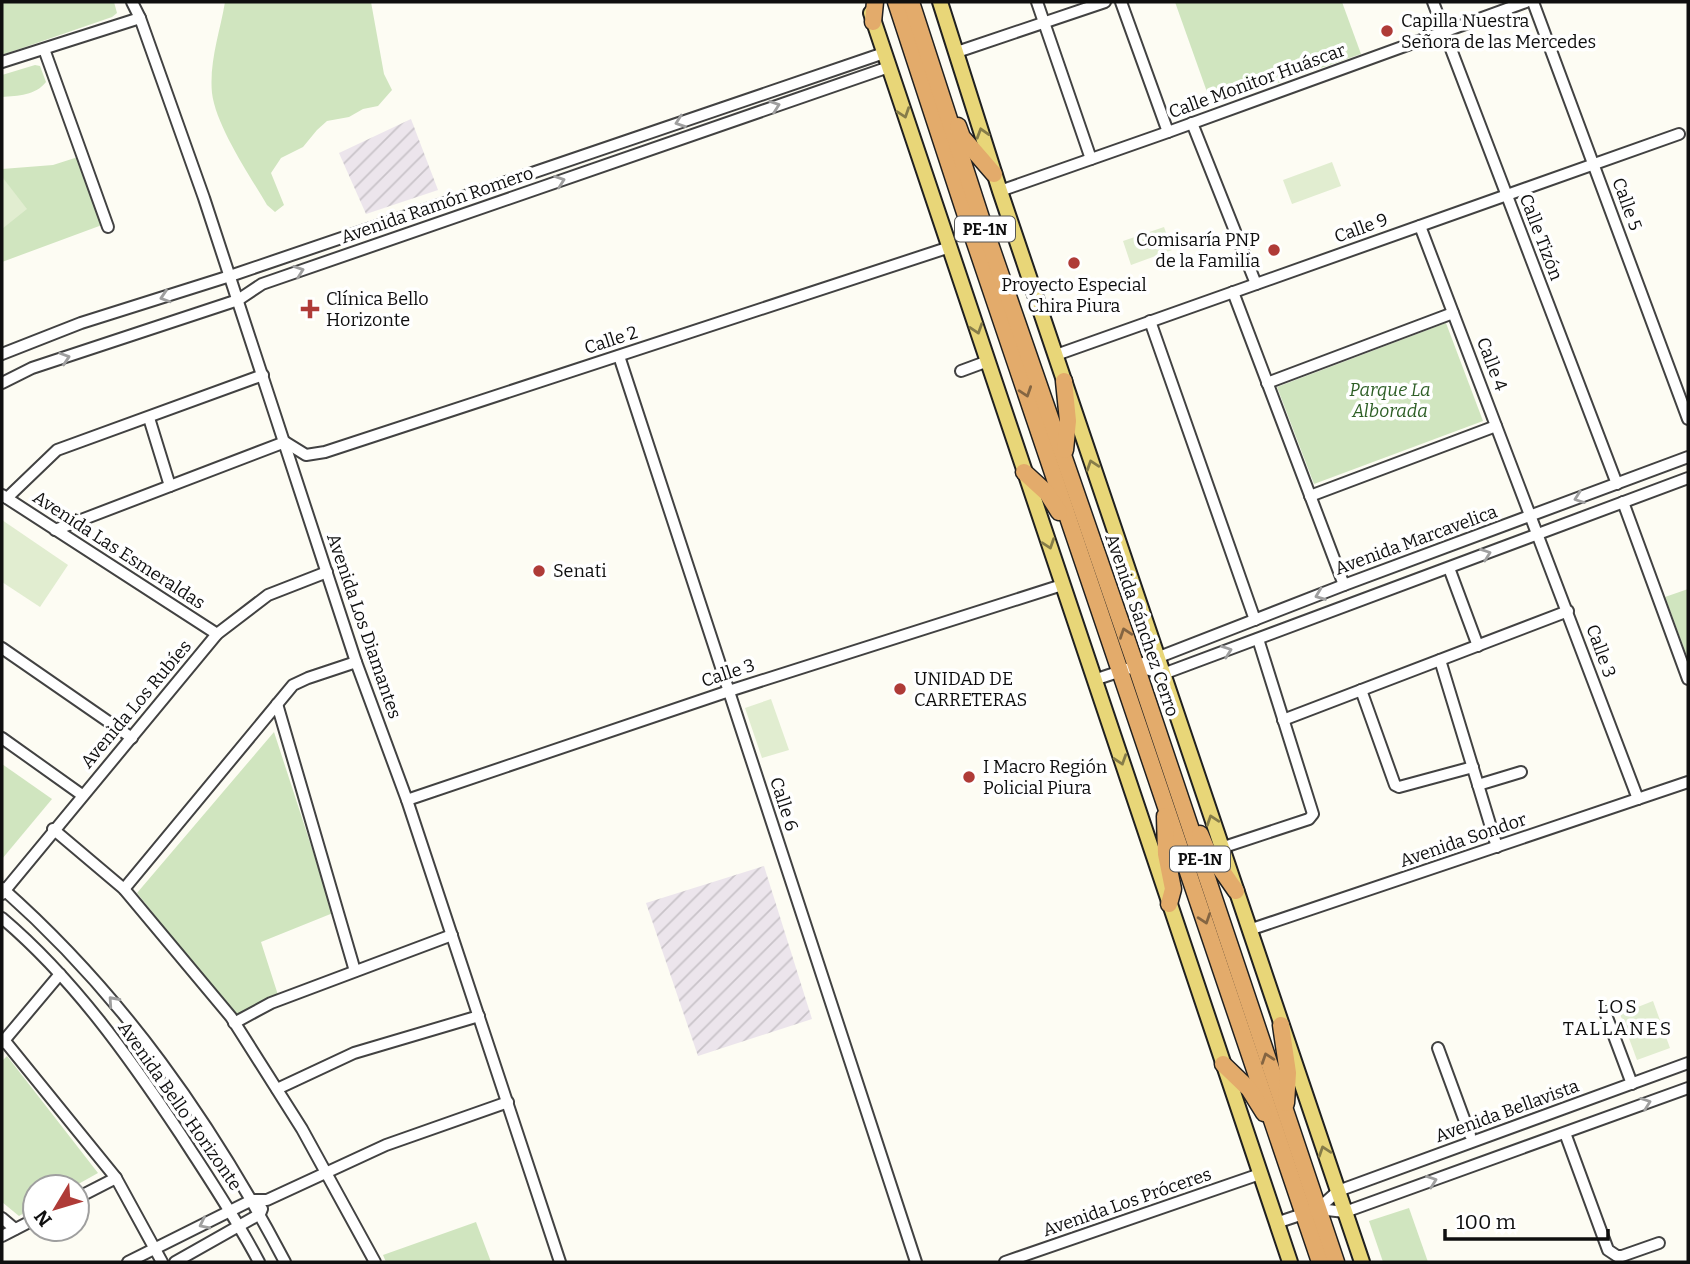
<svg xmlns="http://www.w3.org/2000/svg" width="1690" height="1264" font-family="Bitter,serif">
  <defs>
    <pattern id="industrial-furrows" width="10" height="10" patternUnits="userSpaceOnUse" patternTransform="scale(1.75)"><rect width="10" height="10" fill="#ece5ec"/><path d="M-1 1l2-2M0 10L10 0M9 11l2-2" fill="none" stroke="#c9c3c9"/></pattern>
  </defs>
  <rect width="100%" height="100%" fill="#fdfcf3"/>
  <g fill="url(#industrial-furrows)">
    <polygon points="411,119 438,190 366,214 339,153"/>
    <polygon points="764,866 812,1019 698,1056 646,903"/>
  </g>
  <g fill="#d0e5bf">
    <polygon points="3,2 114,2 117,13 112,17 2,55"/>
    <path d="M225 2H371L384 74 392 90 378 106 363 109 349 117 327 121 317 130 303 147 281 158 271 173 284 205 275 212 267 205C250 176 216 126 212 93 209 62 220 32 225 2Z"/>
    <polygon points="1175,2 1342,2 1361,54 1212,106"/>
    <path d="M35 65 40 66 46 82C36 95 18 96 2 97V75Z"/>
    <polygon points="78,157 102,225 2,262 2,169 53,165"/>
    <polygon points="1446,323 1483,421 1314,484 1277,387"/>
    <polygon points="1688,589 1688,659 1665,597"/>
    <polygon points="274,732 333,913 261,942 278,995 235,1016 137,893"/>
    <polygon points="2,764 52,799 2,859"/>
    <polygon points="7,1056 98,1173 73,1187 35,1187 35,1207 19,1216 2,1202 2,1061"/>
    <polygon points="1409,1208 1428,1262 1383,1262 1369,1221"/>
    <polygon points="476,1222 491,1262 386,1262 383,1255"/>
  </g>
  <g fill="#e1edd0">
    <polygon points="1332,162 1341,186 1292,204 1283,180"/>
    <polygon points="3,178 27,209 2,229 2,179"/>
    <polygon points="1164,227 1172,250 1131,265 1123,241"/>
    <polygon points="2,520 68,565 40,607 2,582"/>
    <polygon points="771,699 789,750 762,758 745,708"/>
    <polygon points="1653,1001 1670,1048 1637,1060 1620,1014"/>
  </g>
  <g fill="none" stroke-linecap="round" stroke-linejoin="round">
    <g stroke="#424242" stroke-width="14">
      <g id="minor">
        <polyline points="132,2 140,18 204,198 356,662 407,800 560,1262"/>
        <polyline points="1037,2 1091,159"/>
        <polyline points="1121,2 1168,132"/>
        <polyline points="1433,2 1617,484"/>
        <polyline points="1533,2 1688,419"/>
        <polyline points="44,49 108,227"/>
        <polyline points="957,52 1105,2"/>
        <polyline points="2,62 140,18"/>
        <polyline points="1192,123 1256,284"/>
        <polyline points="1000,191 1168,132 1526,2"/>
        <polyline points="1420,226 1638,799"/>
        <polyline points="1233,292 1344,585"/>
        <polyline points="1150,321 1255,620"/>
        <polyline points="2,354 81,323 230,276 884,53"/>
        <polyline points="1056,355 1679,134"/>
        <polyline points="619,356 916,1262"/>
        <polyline points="961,371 988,361"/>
        <polyline points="2,383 32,368 238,300 262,284 889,67"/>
        <polyline points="1267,383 1453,313"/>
        <polyline points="149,418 170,486"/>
        <polyline points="2,495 217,634"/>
        <polyline points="1310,496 1496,426"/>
        <polyline points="7,498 57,450 263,375"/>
        <polyline points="1623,502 1688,679"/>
        <polyline points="55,530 285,442 306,455 325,452 950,247"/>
        <polyline points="1449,568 1478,646"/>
        <polyline points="2,648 132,738"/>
        <polyline points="1440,660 1497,847"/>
        <polyline points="1136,666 1163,674 1688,478"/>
        <polyline points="1094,680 1136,666 1344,585 1688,457"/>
        <polyline points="1361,690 1395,785 1399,787 1473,767"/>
        <polyline points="277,704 355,971"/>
        <polyline points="1283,720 1568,611"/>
        <polyline points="2,738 82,795"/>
        <polyline points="1478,785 1521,772"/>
        <polyline points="407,800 729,691 1062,585"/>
        <polyline points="53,829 124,889 231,1017 302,1129 375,1262"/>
        <polyline points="1221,848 1309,819 1313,814 1258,639"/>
        <path d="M2 888C122 994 211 1121 285 1262"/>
        <polyline points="124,889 293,685 308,678 356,662"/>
        <polyline points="2,894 217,634 268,595 327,572"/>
        <path d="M2 918C74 979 129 1057 181 1135 208 1177 236 1218 259 1262"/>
        <polyline points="1249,930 1688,782"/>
        <polyline points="1605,1012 1632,1084"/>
        <polyline points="234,1023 271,1003 452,935"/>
        <polyline points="4,1040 116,1178 162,1262"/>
        <polyline points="2,1043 60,974"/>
        <polyline points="1438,1048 1470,1135"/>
        <polyline points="277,1089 354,1053 479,1016"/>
        <polyline points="1565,1133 1608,1250 1617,1256 1622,1256 1659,1243"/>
        <polyline points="77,1198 116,1178"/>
        <polyline points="1318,1209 1345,1212 1688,1088"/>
        <polyline points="2,1218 15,1229"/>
        <polyline points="1276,1223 1318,1209 1338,1191 1688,1063"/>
        <polyline points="2,1236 35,1219"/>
        <polyline points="128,1262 252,1200 267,1200 386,1145 508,1102"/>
        <polyline points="175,1262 260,1214 262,1209"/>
        <polyline points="1005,1262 1260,1174"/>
      </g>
    </g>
    <g stroke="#202020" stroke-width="18">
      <g id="major">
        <polyline points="940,2 1000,191 1362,1262"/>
        <polyline points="871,13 1290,1262"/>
      </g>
    </g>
    <g stroke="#202020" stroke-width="19">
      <g id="highway">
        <polyline points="896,2 968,222 1320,1262"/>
        <polyline points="911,2 981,218 1136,666 1336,1262"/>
        <polyline points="873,22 875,2"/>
        <polyline points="958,126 962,137 994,174"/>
        <polyline points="1064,381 1068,421 1065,450"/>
        <polyline points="1024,472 1047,493 1059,512"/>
        <polyline points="1165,816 1166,854 1173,889 1169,904"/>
        <polyline points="1200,834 1206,848 1236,891"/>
        <polyline points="1281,1025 1288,1073 1286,1103"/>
        <polyline points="1223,1064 1249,1089 1264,1113"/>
      </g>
    </g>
    <use href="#minor" stroke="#fff" stroke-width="10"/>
    <use href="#major" stroke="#e8d678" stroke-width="14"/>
    <use href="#highway" stroke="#e3ab6b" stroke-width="16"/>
  </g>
  <defs><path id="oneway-chevron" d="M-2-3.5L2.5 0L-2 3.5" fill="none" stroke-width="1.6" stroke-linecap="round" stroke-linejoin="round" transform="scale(1.75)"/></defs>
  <g stroke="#9f9f9f">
    <use href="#oneway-chevron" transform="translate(775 106) rotate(-19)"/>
    <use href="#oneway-chevron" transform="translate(680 122) rotate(161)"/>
    <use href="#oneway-chevron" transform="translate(560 181) rotate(-19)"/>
    <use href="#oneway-chevron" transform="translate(299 271) rotate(-19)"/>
    <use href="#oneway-chevron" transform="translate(165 297) rotate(162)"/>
    <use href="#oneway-chevron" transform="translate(65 358) rotate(-18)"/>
    <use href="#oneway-chevron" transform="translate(1579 498) rotate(160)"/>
    <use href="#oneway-chevron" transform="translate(1486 554) rotate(-20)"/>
    <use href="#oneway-chevron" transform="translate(1320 595) rotate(159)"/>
    <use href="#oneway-chevron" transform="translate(1227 651) rotate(-20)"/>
    <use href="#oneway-chevron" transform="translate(113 1001) rotate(-132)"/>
    <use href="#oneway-chevron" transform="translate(1646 1103) rotate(-20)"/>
    <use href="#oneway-chevron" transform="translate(1432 1181) rotate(-20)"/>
    <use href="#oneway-chevron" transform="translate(204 1224) rotate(154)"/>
  </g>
  <g stroke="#867c49">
    <use href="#oneway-chevron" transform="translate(904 113) rotate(71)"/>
    <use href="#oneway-chevron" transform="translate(982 133) rotate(-107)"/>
    <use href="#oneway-chevron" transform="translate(977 329) rotate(72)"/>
    <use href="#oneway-chevron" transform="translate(1092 465) rotate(-109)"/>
    <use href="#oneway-chevron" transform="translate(1049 544) rotate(71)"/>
    <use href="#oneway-chevron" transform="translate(1121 760) rotate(72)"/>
    <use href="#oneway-chevron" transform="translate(1212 820) rotate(-109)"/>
    <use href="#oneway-chevron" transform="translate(1324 1151) rotate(-109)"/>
  </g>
  <g stroke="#846542">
    <use href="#oneway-chevron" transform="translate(1026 392) rotate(71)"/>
    <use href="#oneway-chevron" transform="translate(1125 633) rotate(-109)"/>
    <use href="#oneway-chevron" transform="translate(1205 919) rotate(71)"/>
    <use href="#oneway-chevron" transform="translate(1267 1058) rotate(-109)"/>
  </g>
  <g fill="#af3b37" stroke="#fff" stroke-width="2.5">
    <circle cx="1387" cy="31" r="7"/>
    <circle cx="1274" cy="250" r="7"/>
    <circle cx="1074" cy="263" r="7"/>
    <path d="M306.5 298.5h7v7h7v7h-7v7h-7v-7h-7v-7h7z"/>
    <circle cx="539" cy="571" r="7"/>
    <circle cx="900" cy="689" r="7"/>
    <circle cx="969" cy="777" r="7"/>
  </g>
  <g text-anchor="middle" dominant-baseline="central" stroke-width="7" stroke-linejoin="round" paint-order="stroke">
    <g fill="#fff" stroke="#575757" stroke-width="2">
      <rect x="955" y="216.5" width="60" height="25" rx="5"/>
      <rect x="1170" y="846.5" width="60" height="25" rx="5"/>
    </g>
    <g font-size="16" font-weight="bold" fill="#0f0f0f">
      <text x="985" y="229">PE-1N</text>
      <text x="1200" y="859">PE-1N</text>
    </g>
    <g font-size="18" fill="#0f0f0f" stroke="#fff" text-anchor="start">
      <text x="1401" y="21">Capilla Nuestra<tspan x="1401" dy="21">Señora de las Mercedes</tspan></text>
      <text x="1260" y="240" text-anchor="end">Comisaría PNP<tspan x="1260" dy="21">de la Familia</tspan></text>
      <text x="1074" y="285" text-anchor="middle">Proyecto Especial<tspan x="1074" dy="21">Chira Piura</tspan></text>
      <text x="326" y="299">Clínica Bello<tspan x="326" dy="21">Horizonte</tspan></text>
      <text x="553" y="571">Senati</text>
      <text x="914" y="679">UNIDAD DE<tspan x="914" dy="21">CARRETERAS</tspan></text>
      <text x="983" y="767">I Macro Región<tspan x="983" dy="21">Policial Piura</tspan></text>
    </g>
    <g font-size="18" fill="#0f0f0f" stroke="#fff">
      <text transform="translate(1257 81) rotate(-20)">Calle Monitor Huáscar</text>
      <text transform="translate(1627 204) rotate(70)">Calle 5</text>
      <text transform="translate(437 205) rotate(-19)">Avenida Ramón Romero</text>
      <text transform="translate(1361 228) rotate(-20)">Calle 9</text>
      <text transform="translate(1541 237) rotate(69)">Calle Tizón</text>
      <text transform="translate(611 340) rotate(-18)">Calle 2</text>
      <text transform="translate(1492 364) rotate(69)">Calle 4</text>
      <text transform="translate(1416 540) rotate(-20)">Avenida Marcavelica</text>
      <text transform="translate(119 550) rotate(33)">Avenida Las Esmeraldas</text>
      <text transform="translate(1142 625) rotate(71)">Avenida Sánchez Cerro</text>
      <text transform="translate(364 626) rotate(71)">Avenida Los Diamantes</text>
      <text transform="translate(1601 651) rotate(70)">Calle 3</text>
      <text transform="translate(728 673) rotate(-18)">Calle 3</text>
      <text transform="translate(136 704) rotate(-50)">Avenida Los Rubíes</text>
      <text transform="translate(784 804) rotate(72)">Calle 6</text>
      <text transform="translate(1463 840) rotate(-19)">Avenida Sondor</text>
      <text transform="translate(180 1106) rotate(55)">Avenida Bello Horizonte</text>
      <text transform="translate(1507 1111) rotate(-20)">Avenida Bellavista</text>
      <text transform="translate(1127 1202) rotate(-19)">Avenida Los Próceres</text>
    </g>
    <g font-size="18" font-style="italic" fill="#2e5f26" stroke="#fff">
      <text x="1390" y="390">Parque La<tspan x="1390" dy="21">Alborada</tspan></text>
    </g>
    <g font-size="19" letter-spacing="2" fill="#0f0f0f" stroke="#fff">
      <text x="1618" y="1006">LOS<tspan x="1618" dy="22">TALLANES</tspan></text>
    </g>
  </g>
  <rect width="1690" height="1264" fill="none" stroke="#0f0f0f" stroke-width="7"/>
  <g transform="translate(56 1208) rotate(232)"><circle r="33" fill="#ffffff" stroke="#9f9f9f" stroke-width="2"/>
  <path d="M0-5L12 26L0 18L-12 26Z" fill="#af3b37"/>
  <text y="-10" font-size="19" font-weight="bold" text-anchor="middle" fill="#0f0f0f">N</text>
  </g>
  <path d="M1445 1229v10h163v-10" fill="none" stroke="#0f0f0f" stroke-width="3.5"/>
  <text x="1456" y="1229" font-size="21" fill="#0f0f0f" stroke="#ffffff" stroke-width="5" paint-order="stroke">100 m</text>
</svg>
